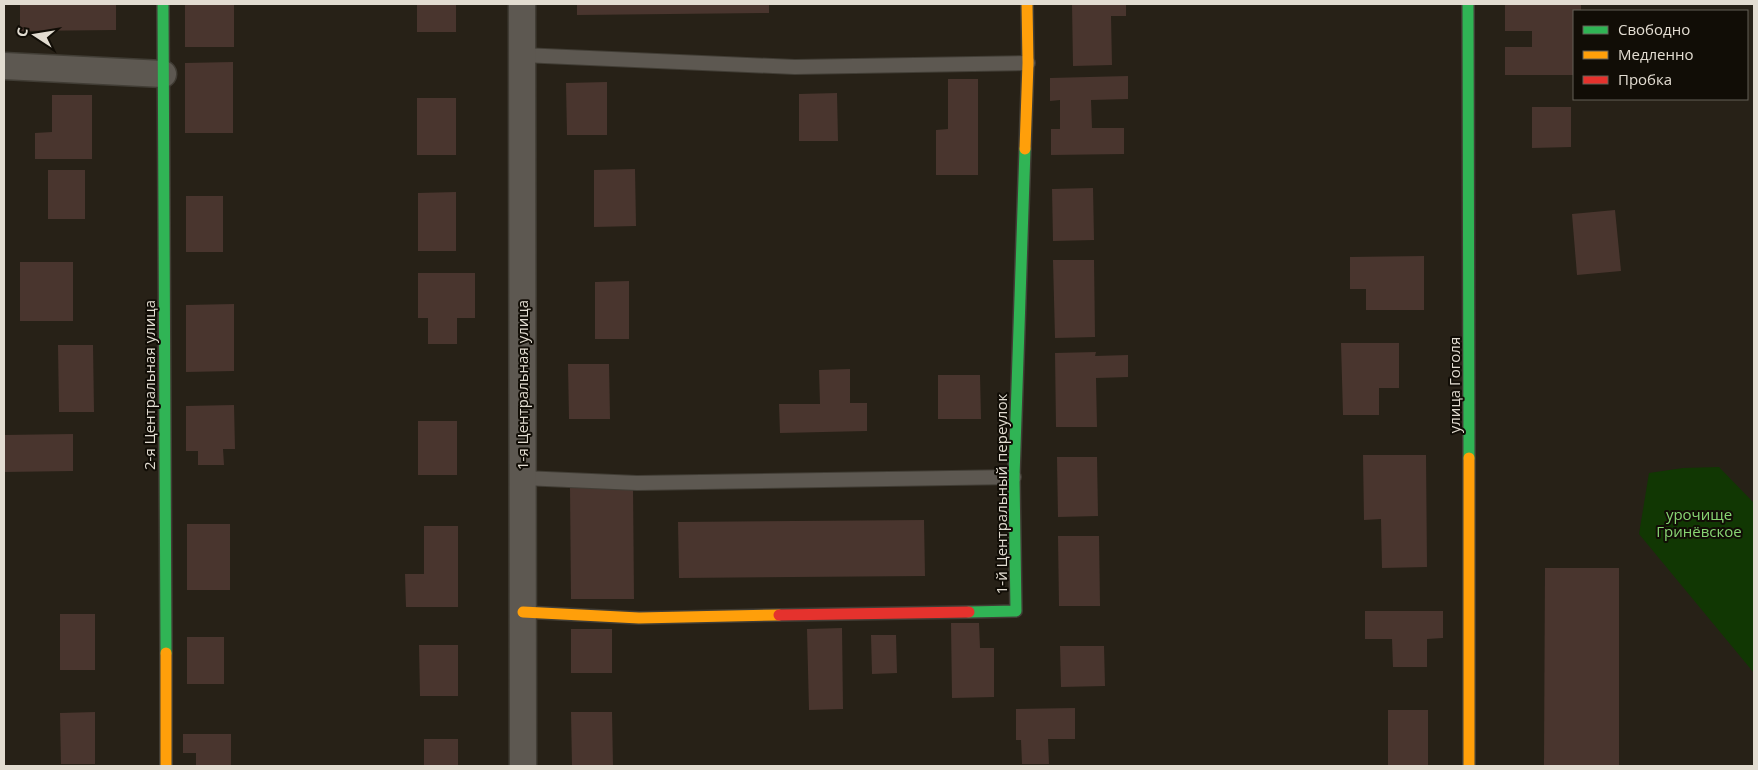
<svg xmlns="http://www.w3.org/2000/svg" width="1758" height="770" font-family="'Open Sans',sans-serif">
  <rect width="100%" height="100%" fill="#272117"/>
  <polygon fill="#113703" points="1719,467 1754,503 1754,673 1639,534 1649,473 1683,468"/>
  <g fill="#49352e">
    <polygon points="20,4 116,4 116,30 20,31"/>
    <rect x="185" y="4" width="49" height="43"/>
    <rect x="417" y="4" width="39" height="28"/>
    <polygon points="577,4 769,4 769,13 577,15"/>
    <polygon points="1072,4 1126,4 1126,16 1111,16 1112,65 1073,66"/>
    <polygon points="1505,4 1581,4 1581,11 1574,11 1574,75 1505,75 1505,47 1532,47 1532,31 1505,31"/>
    <polygon points="233,62 233,133 185,133 185,63"/>
    <polygon points="1128,76 1128,99 1091,100 1092,128 1124,128 1124,154 1051,155 1051,129 1060,129 1060,100 1050,101 1050,78"/>
    <polygon points="948,79 978,79 978,175 936,175 936,130 948,129"/>
    <polygon points="607,82 607,135 567,135 566,83"/>
    <polygon points="837,93 838,141 799,141 799,94"/>
    <polygon points="52,95 92,95 92,159 35,159 35,133 52,132"/>
    <rect x="417" y="98" width="39" height="57"/>
    <polygon points="1532,107 1571,107 1571,147 1532,148"/>
    <polygon points="635,169 636,226 594,227 594,170"/>
    <rect x="48" y="170" width="37" height="49"/>
    <polygon points="1093,188 1094,240 1053,241 1052,189"/>
    <polygon points="456,192 456,251 418,251 418,193"/>
    <rect x="186" y="196" width="37" height="56"/>
    <polygon points="1615,210 1621,271 1577,275 1572,214"/>
    <polygon points="1424,256 1424,310 1366,310 1366,289 1350,289 1350,257"/>
    <polygon points="1053,260 1094,260 1095,337 1055,338"/>
    <rect x="20" y="262" width="53" height="59"/>
    <polygon points="418,273 475,273 475,318 457,318 457,344 428,344 428,318 418,318"/>
    <polygon points="629,281 629,339 595,339 595,282"/>
    <polygon points="234,304 234,371 186,372 186,305"/>
    <polygon points="1341,343 1399,343 1399,388 1379,388 1379,415 1343,415"/>
    <polygon points="58,345 93,345 94,412 59,412"/>
    <polygon points="1096,352 1095,356 1128,355 1128,377 1096,378 1097,427 1056,427 1055,353"/>
    <polygon points="568,364 609,364 610,419 569,419"/>
    <polygon points="850,369 850,403 867,403 867,431 780,433 779,404 820,404 819,370"/>
    <polygon points="938,375 980,375 981,419 938,419"/>
    <polygon points="234,405 235,449 223,449 224,465 198,465 198,451 186,451 186,406"/>
    <rect x="418" y="421" width="39" height="54"/>
    <polygon points="73,434 73,471 4,472 4,435"/>
    <polygon points="1363,455 1426,455 1427,567 1382,568 1381,519 1364,520"/>
    <polygon points="1057,457 1097,457 1098,516 1058,517"/>
    <polygon points="633,486 634,599 571,599 570,487"/>
    <polygon points="924,520 925,576 679,578 678,522"/>
    <rect x="187" y="524" width="43" height="66"/>
    <polygon points="424,526 458,526 458,607 406,607 405,574 424,574"/>
    <polygon points="1058,536 1099,536 1100,606 1059,606"/>
    <polygon points="1545,568 1619,568 1619,766 1544,766"/>
    <polygon points="1365,611 1443,611 1443,638 1427,639 1427,667 1393,667 1392,639 1365,639"/>
    <rect x="60" y="614" width="35" height="56"/>
    <polygon points="951,623 979,623 980,648 994,648 994,697 952,698"/>
    <polygon points="842,628 843,709 809,710 807,629"/>
    <rect x="571" y="629" width="41" height="44"/>
    <polygon points="871,635 896,635 897,673 872,674"/>
    <rect x="187" y="637" width="37" height="47"/>
    <polygon points="419,645 458,645 458,696 420,696"/>
    <polygon points="1060,646 1104,646 1105,686 1061,687"/>
    <polygon points="1075,708 1075,739 1048,739 1049,764 1022,764 1021,740 1016,740 1016,709"/>
    <rect x="1388" y="710" width="40" height="56"/>
    <polygon points="95,712 95,764 61,764 60,713"/>
    <polygon points="571,712 612,712 613,766 572,766"/>
    <polygon points="183,734 231,734 231,766 196,766 196,753 183,753"/>
    <rect x="424" y="739" width="34" height="27"/>
  </g>
  <g fill="none" stroke-linecap="round" stroke-linejoin="round">
    <g stroke="#413d35" stroke-width="16">
      <g id="lane">
        <polyline points="522,55 795,67 1028,63"/>
        <polyline points="523,478 637,483 1014,477"/>
      </g>
    </g>
    <g stroke="#413d35" stroke-width="29">
      <g id="street">
        <polyline points="522,4 523,766"/>
        <polyline points="4,66 163,74"/>
      </g>
    </g>
    <g stroke="#413d35" stroke-width="14">
      <g id="fast">
        <polyline points="163,4 166,653"/>
        <polyline points="1468,4 1469,458"/>
        <polyline points="969,612 1016,611 1014,477 1025,149"/>
      </g>
    </g>
    <g stroke="#413d35" stroke-width="14">
      <g id="slow">
        <polyline points="1025,149 1028,63 1027,4"/>
        <polyline points="1469,458 1469,766"/>
        <polyline points="523,612 639,618 779,615"/>
        <polyline points="166,653 166,766"/>
      </g>
    </g>
    <g stroke="#413d35" stroke-width="14">
      <polyline id="jam" points="779,615 969,612"/>
    </g>
    <use href="#lane" stroke="#5d5851" stroke-width="14"/>
    <use href="#street" stroke="#5d5851" stroke-width="26"/>
    <use href="#fast" stroke="#30b455" stroke-width="11"/>
    <use href="#slow" stroke="#ff9f0a" stroke-width="11"/>
    <use href="#jam" stroke="#e5322d" stroke-width="11"/>
  </g>
  <g text-anchor="middle" dominant-baseline="central" stroke-width="4" stroke-linejoin="round" paint-order="stroke">
    <g font-size="15" fill="#e2dcd1" stroke="#110d06">
      <text transform="translate(149 385) rotate(-90)">2-я Центральная улица</text>
      <text transform="translate(522 385) rotate(-90)">1-я Центральная улица</text>
      <text transform="translate(1454 385) rotate(-90)">улица Гоголя</text>
      <text transform="translate(1001 494) rotate(-90)">1-й Центральный переулок</text>
    </g>
    <g font-size="15" fill="#88d573" stroke="#110d06">
      <text x="1699" y="514">урочище<tspan x="1699" dy="17">Гринёвское</tspan></text>
    </g>
  </g>
  <rect width="1758" height="770" fill="none" stroke="#e2dcd1" stroke-width="10"/>
  <rect x="1573" y="10" width="175" height="90" fill="#110d06" stroke="#656057"/>
  <rect x="1583" y="26" width="25" height="8" fill="#30b455" stroke="#656057"/>
  <text x="1618" y="35" font-size="15" fill="#e2dcd1">Свободно</text>
  <rect x="1583" y="51" width="25" height="8" fill="#ff9f0a" stroke="#656057"/>
  <text x="1618" y="60" font-size="15" fill="#e2dcd1">Медленно</text>
  <rect x="1583" y="76" width="25" height="8" fill="#e5322d" stroke="#656057"/>
  <text x="1618" y="85" font-size="15" fill="#e2dcd1">Пробка</text>
  <g transform="translate(35 35) rotate(282)" stroke="#110d06" stroke-width="4" paint-order="stroke">
  <path d="M0-4L9 19L0 12L-9 19Z" fill="#e2dcd1"/>
  <text y="-8" font-size="14" font-weight="bold" text-anchor="middle" fill="#e2dcd1">С</text>
  </g>
</svg>
